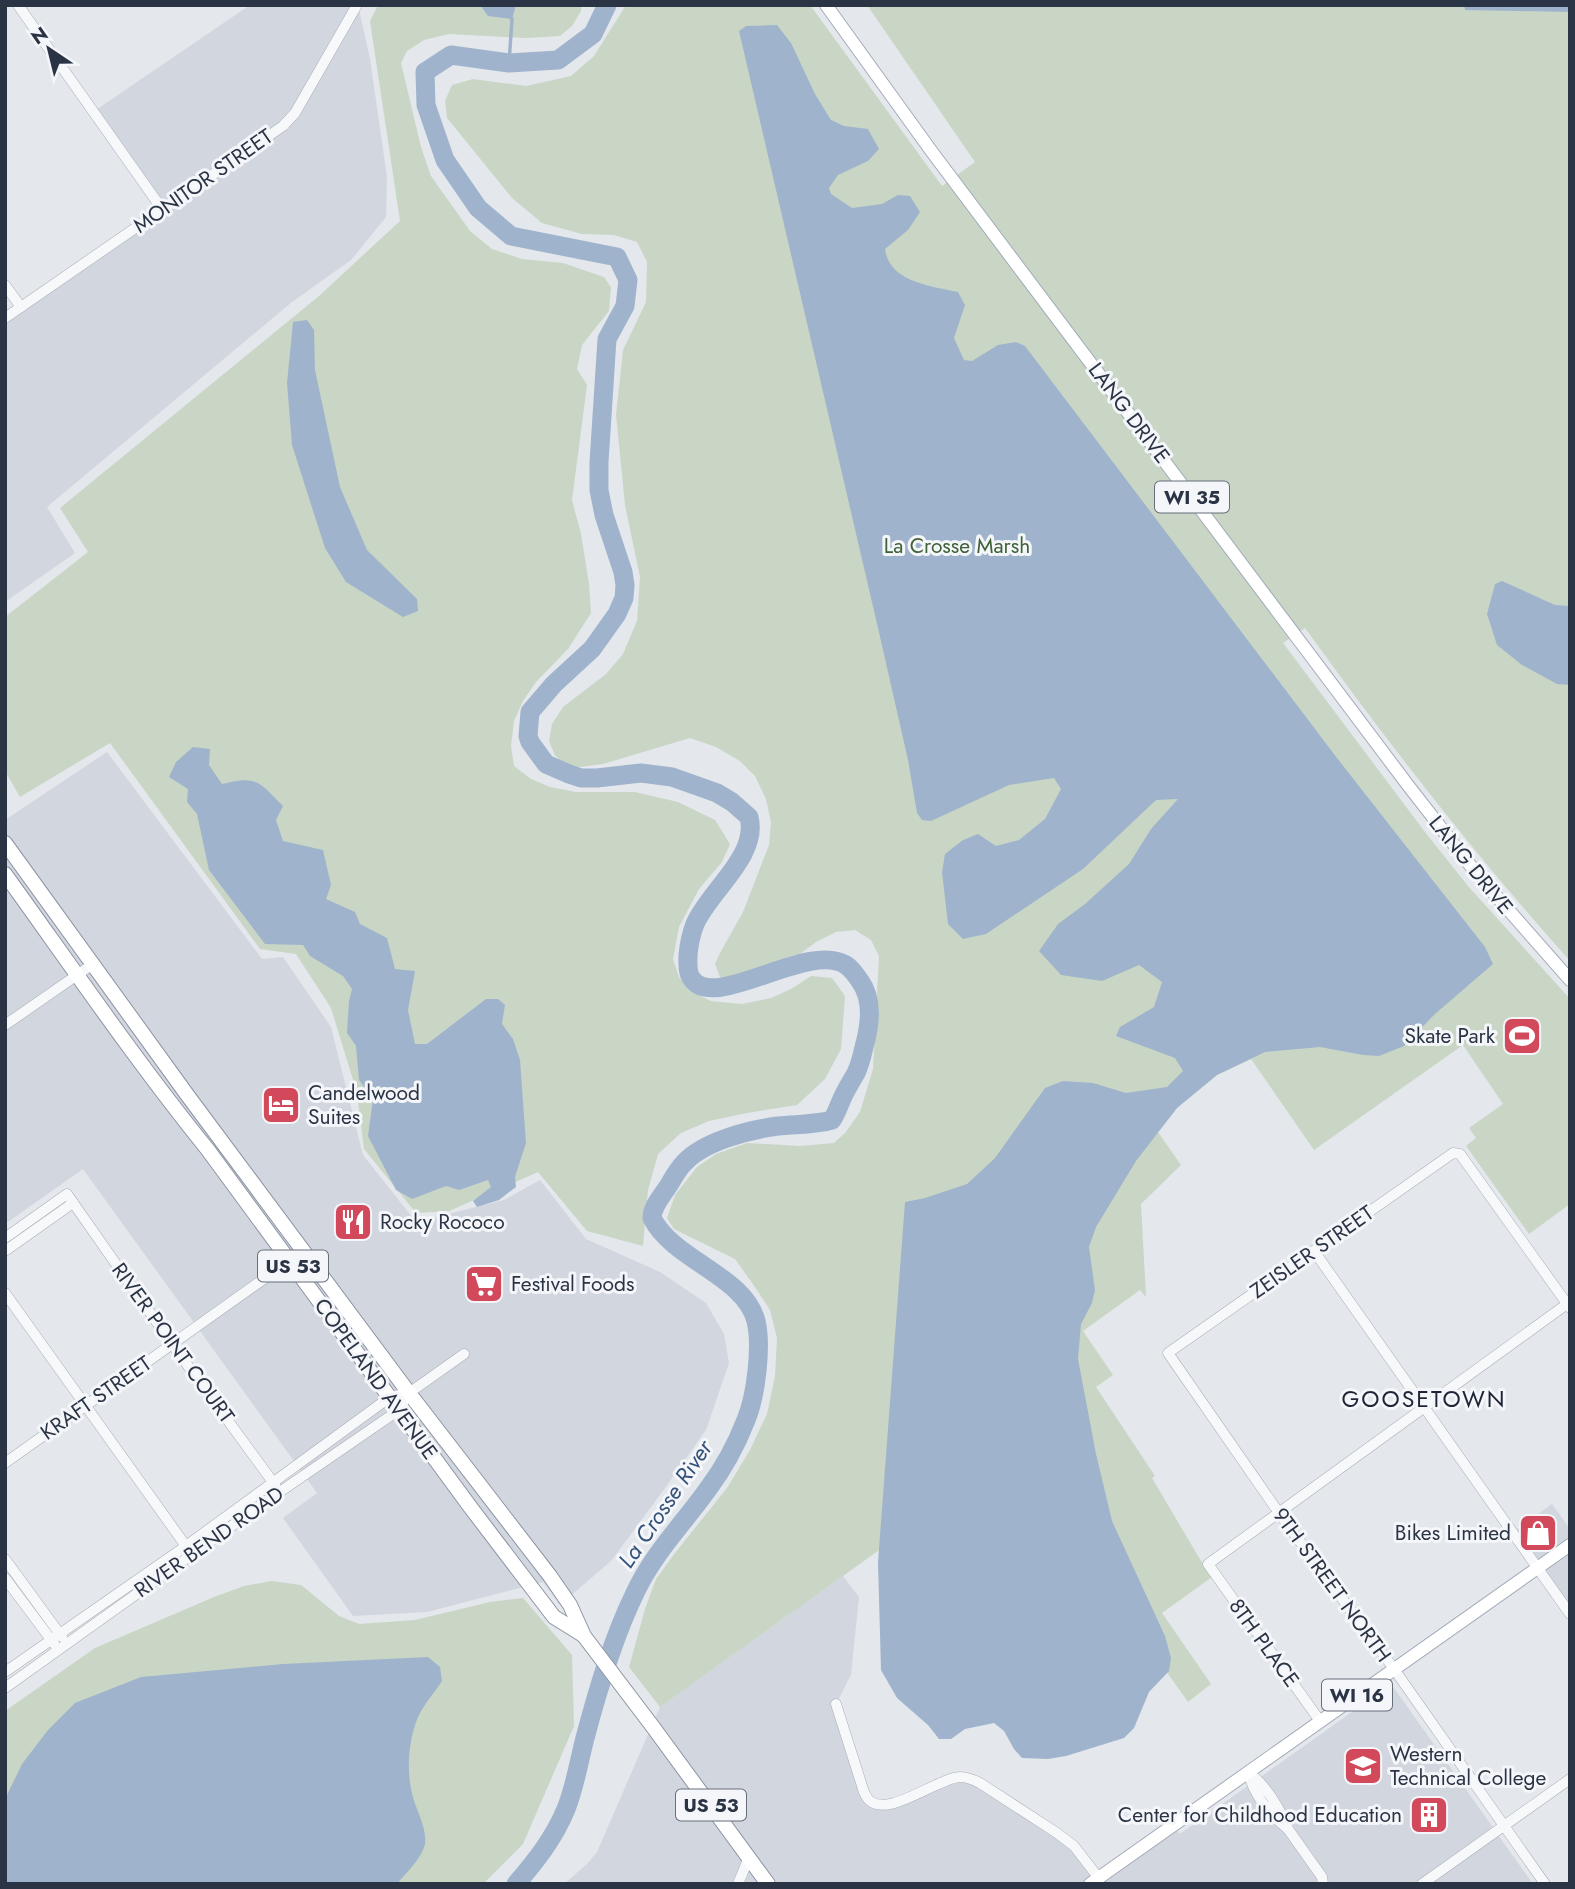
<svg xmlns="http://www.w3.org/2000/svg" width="1575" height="1889" font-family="Jost,sans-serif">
  <rect width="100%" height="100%" fill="#e4e7ec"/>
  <g fill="#d2d6de">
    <polygon points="250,5 358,5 370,59 387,177 386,217 351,260 292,302 47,507 75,553 5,602 5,318 162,209 93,112"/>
    <polygon points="107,752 262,959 283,957 331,1027 363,1155 416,1222 504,1200 540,1180 586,1239 660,1272 706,1303 724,1334 729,1363 706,1430 665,1488 612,1560 560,1605 543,1582 427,1612 353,1616 283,1518 317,1493 83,1169 5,1224 5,820"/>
    <polygon points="1552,1504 1570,1529 1570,1614 1512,1533"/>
    <polygon points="843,1576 859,1597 851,1675 836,1704 863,1789 881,1806 960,1777 1057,1833 1099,1876 1173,1825 1180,1834 1383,1690 1394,1688 1533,1884 564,1884 587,1864 597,1852 660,1707"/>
  </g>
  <g fill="#c9d6c5">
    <polygon points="378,5 581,5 581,11 572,26 560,36 527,38 449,34 424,40 407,51 401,63 421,147 431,176 470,231 492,249 522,259 563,263 604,277 611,287 609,311 582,345 577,369 587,385 572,500 581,534 589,584 591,613 568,649 536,682 523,701 514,721 511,746 514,766 531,779 550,787 576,792 635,792 678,802 715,820 730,844 722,862 699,889 679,927 673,959 679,977 688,990 711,1001 742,1004 771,998 791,989 811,976 832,978 845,996 841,1049 825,1079 797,1105 747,1113 709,1121 681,1133 658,1154 648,1190 643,1246 587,1231 538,1172 449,1211 416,1213 364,1149 357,1093 331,1008 296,954 260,949 110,743 20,797 5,771 5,617 88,552 60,508 319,296 400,221 370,21"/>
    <path d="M626 5H810L942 186 975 162 867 5H1570V961C1475 855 1388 743 1305 628L1283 643 1425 832 1468 886 1570 999V1204L1529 1234 1466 1146 1476 1138 1469 1128 1503 1104 1463 1045 1314 1150 1251 1059 1217 1075 1177 1108 1158 1132 1181 1165 1141 1204 1146 1297 1140 1290 1083 1331 1113 1375 1096 1387 1155 1476 1152 1478 1201 1561 1212 1577 1162 1613 1211 1684 1188 1702 1012 1455 660 1707 629 1667 645 1609 656 1579 675 1553 727 1488 750 1450 767 1414 775 1376 777 1338 770 1310 755 1287 735 1259 674 1229 667 1218 675 1195 697 1167 716 1154 747 1143 800 1146 834 1143 845 1133 860 1112 873 1069 879 956 871 940 855 930 836 932 816 942 789 962 728 981 720 977 715 964 720 953 743 912 769 845 771 822 766 799 755 776 740 761 716 747 690 738 603 764 573 768 561 761 555 755 549 741 552 724 563 707 606 674 623 654 637 621 640 577 625 505 616 415 623 350 646 302 647 262 637 242 614 235 582 234 542 223 512 198 447 118 445 101 452 85 473 79 526 86 571 76 594 56Z"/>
    <polygon points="272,1581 301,1585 339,1616 359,1624 415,1620 490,1602 523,1598 572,1655 574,1726 523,1844 483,1884 5,1884 5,1711 95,1648 214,1597 244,1586"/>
  </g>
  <g fill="#9fb4cc">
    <polygon points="480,5 516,5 512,19 488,16"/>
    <polygon points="1464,5 1570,5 1570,12 1465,10"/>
    <path d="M777 25 791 43 815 94 831 120 844 126 868 129 879 149 868 161 838 175 829 188 831 194 852 208 882 204 898 195 910 196 920 212 908 230 885 249C889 282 931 286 958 292L965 305 954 338 964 360 972 361 998 345 1016 342 1025 346 1337 758 1485 947 1493 964 1435 1014 1404 1046 1379 1056 1363 1055 1320 1047 1265 1052 1217 1075 1177 1108 1136 1161 1096 1227 1089 1247 1095 1290 1092 1303 1081 1324 1078 1359 1096 1454 1112 1521 1165 1636 1171 1658 1169 1671 1149 1692 1134 1728 1124 1738 1066 1756 1048 1759 1022 1758 1014 1749 1004 1731 994 1723 965 1729 951 1739H939L928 1725 897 1698 881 1670 878 1562 905 1202 925 1198 967 1184 995 1158 1045 1088 1063 1081 1093 1083 1126 1093 1167 1087 1183 1071 1175 1058 1116 1036 1120 1027 1154 1007 1162 982 1139 965 1102 981 1061 975 1039 951 1058 924 1085 904 1129 864 1151 829 1178 799 1156 800 1083 869 986 934 963 939 948 924 942 872 945 854 963 840 978 834 996 846 1019 840 1045 819 1061 789 1054 778 1009 785 931 821 922 820 917 813 908 760 878 628 739 31 746 26Z"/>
    <polygon points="307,320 314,330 315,370 340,487 367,550 417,599 418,611 403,617 346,582 325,548 292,445 287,383 293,322"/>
    <polygon points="1502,581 1555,605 1570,606 1570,685 1557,684 1522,665 1497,645 1487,614 1495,584"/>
    <path d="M193 747 210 749 209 765 222 784C257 775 259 782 283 806L276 820 283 841 323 850 331 885 326 899 355 912 360 924 387 938 395 969 415 971 408 1010 415 1044H427L486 999H498L505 1005 502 1024 513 1039 520 1060 526 1143 515 1177 516 1187 499 1200 477 1207 473 1201 491 1187 488 1180 459 1190 446 1186 412 1199 396 1190 368 1136 373 1099 359 1080 356 1046 347 1033 349 1001 352 989 343 976 310 956 303 945 265 944 209 870 197 814 187 802 188 789 169 777 176 762Z"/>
    <path d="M428 1657 440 1667 442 1681C435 1692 424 1704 418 1717 408 1741 406 1772 413 1797 417 1812 427 1828 425 1844 422 1858 406 1873 397 1884H8L5 1875V1810L7 1795 22 1764 48 1730 75 1703 141 1677 283 1664Z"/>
  </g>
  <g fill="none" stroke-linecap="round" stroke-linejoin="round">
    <polyline stroke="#9fb4cc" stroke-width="3.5" points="509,63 512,19 510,17"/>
    <path stroke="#9fb4cc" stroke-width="19" d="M516 1884C536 1861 554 1838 566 1809 575 1787 579 1761 585 1738 598 1689 613 1638 635 1593 653 1554 683 1524 708 1489 723 1469 737 1443 746 1420 756 1396 762 1346 756 1321 745 1276 673 1260 652 1218 652 1206 662 1196 669 1185 673 1178 678 1169 684 1163 704 1141 749 1130 778 1126 796 1124 814 1125 832 1120 836 1114 838 1108 841 1101 845 1091 851 1082 856 1073 860 1065 862 1056 864 1047 870 1026 874 1000 860 981 856 975 852 969 846 965 807 940 710 1016 690 976 687 969 688 962 688 955 689 944 691 934 695 924 709 891 759 856 749 817L732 802 717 793 672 777 641 773 597 778H581L569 774 546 764 530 742 528 736 530 712 554 684 592 649 617 614 624 598 625 585 623 572 604 515 599 490V462L607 339 625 306 628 280 617 257 511 236 478 208 445 160 426 105 425 72 451 55 509 63 558 60 593 34 607 5"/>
    <g stroke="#a9aeb7" stroke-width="11">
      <g id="minor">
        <polyline points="18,5 162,209"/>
        <polyline points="5,285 21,307"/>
        <polyline points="5,318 283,126 295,113 357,5"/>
        <polyline points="5,1025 93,964"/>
        <polyline points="5,1238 67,1194 172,1344 275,1485"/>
        <polyline points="5,1251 73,1203"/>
        <polyline points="1314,1251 1570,1614"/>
        <polyline points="5,1293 188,1549"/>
        <polyline points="5,1463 289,1261"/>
        <polyline points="5,1559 62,1637"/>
        <polyline points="5,1578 55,1645"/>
        <polyline points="5,1672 186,1546 390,1397 409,1393"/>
        <polyline points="5,1688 268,1500 399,1410 409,1393 464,1354"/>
        <path d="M836 1704 863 1789C864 1793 866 1796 868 1799 886 1820 937 1778 960 1777 967 1777 974 1780 980 1783L1057 1833 1074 1846 1098 1877"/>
        <polyline points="1320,1721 1208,1564 1567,1304"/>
        <path d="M1248 1772C1267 1786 1279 1807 1288 1829 1269 1814 1254 1795 1248 1772Z"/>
        <polyline points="1288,1829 1322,1877 1323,1884"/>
        <polyline points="738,1884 749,1857"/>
        <polyline points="1422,1884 1570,1779"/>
        <polyline points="1545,1884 1394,1669 1279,1513 1168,1353 1453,1153 1460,1154 1570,1308"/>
      </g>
    </g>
    <g stroke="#a3abb8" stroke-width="14">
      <g id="major">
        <polyline points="826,5 932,152 1407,784 1477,874 1570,980"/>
        <polyline points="1090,1884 1570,1545"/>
      </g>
    </g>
    <g stroke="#8b94a3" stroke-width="16">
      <g id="highway">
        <polyline points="5,843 188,1096 409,1393 550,1576 570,1605 584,1636 653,1727 768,1884"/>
        <path d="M5 874C72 967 136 1061 208 1150L471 1508 554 1617 583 1635"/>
      </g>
    </g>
    <use href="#minor" stroke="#f7f8fa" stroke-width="10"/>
    <use href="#major" stroke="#fff" stroke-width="12"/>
    <use href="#highway" stroke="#fff" stroke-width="14"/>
  </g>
  <defs>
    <g id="stadium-square" transform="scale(2.0125)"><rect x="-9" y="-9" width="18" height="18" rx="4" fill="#d1495b" stroke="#f4f6f9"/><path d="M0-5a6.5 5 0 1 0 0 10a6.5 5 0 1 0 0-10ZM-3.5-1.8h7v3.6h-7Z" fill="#fff"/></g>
    <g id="hotel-square" transform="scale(2.0125)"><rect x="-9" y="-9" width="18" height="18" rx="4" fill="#d1495b" stroke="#f4f6f9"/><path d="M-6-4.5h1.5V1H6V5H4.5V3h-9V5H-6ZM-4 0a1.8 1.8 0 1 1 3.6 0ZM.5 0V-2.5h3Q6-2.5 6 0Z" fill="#fff"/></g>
    <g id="restaurant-square" transform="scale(2.0125)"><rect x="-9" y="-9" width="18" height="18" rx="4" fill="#d1495b" stroke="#f4f6f9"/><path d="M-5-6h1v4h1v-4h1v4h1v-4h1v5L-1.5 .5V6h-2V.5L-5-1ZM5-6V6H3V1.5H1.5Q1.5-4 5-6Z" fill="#fff"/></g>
    <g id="supermarket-square" transform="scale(2.0125)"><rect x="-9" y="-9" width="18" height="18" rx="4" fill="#d1495b" stroke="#f4f6f9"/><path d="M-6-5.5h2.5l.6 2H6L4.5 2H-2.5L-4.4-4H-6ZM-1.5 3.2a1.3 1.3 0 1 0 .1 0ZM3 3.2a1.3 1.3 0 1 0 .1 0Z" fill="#fff"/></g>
    <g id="shop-square" transform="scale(2.0125)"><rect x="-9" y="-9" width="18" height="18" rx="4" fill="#d1495b" stroke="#f4f6f9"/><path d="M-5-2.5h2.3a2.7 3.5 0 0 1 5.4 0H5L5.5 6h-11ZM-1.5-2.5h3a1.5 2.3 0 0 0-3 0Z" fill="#fff"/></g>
    <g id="university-square" transform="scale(2.0125)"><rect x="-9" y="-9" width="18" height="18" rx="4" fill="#d1495b" stroke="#f4f6f9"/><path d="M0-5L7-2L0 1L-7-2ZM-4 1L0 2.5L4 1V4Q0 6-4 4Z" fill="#fff"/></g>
    <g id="building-square" transform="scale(2.0125)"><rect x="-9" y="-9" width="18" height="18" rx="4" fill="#d1495b" stroke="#f4f6f9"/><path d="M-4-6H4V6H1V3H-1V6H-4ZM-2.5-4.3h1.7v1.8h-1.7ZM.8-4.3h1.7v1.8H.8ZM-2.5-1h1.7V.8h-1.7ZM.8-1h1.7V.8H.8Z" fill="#fff"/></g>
  </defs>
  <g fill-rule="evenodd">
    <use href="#stadium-square" x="1522" y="1036"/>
    <use href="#hotel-square" x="281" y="1105"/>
    <use href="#restaurant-square" x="353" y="1222"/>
    <use href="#supermarket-square" x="484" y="1284"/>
    <use href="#shop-square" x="1538" y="1533"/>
    <use href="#university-square" x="1363" y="1766"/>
    <use href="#building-square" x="1429" y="1815"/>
  </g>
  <g text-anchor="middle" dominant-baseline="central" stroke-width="6" stroke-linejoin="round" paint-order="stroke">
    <g fill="#f4f6f9" stroke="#676e7b" stroke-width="2">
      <rect x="1155" y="481.5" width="74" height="31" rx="5"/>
      <rect x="258" y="1250.5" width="70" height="31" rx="5"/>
      <rect x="1322" y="1679.5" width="70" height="31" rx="5"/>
      <rect x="676" y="1789.5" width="70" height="31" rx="5"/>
    </g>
    <g font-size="19" font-weight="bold" fill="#2b3445">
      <text x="1192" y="497">WI 35</text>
      <text x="293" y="1266">US 53</text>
      <text x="1357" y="1695">WI 16</text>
      <text x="711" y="1805">US 53</text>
    </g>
    <g font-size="21" fill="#2b3445" stroke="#f4f6f9">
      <text transform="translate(203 181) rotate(-35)">MONITOR STREET</text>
      <text transform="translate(1129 413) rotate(53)">LANG DRIVE</text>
      <text transform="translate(1471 865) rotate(51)">LANG DRIVE</text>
      <text transform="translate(1312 1252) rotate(-35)">ZEISLER STREET</text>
      <text transform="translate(173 1343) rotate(54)">RIVER POINT COURT</text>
      <text transform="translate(376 1379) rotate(54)">COPELAND AVENUE</text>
      <text transform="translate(96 1398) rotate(-35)">KRAFT STREET</text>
      <text transform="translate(209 1542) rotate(-35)">RIVER BEND ROAD</text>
      <text transform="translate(1332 1585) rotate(54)">9TH STREET NORTH</text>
      <text transform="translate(1264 1643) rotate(54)">8TH PLACE</text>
    </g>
    <g font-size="21" fill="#3f6138" stroke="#f4f6f9">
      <text x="957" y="546">La Crosse Marsh</text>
    </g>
    <g font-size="21" fill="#2b3445" stroke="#f4f6f9" text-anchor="start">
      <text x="1495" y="1036" text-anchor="end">Skate Park</text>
      <text x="308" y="1093">Candelwood<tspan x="308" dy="24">Suites</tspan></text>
      <text x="380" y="1222">Rocky Rococo</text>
      <text x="511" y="1284">Festival Foods</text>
      <text x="1511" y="1533" text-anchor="end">Bikes Limited</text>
      <text x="1390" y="1754">Western<tspan x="1390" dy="24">Technical College</tspan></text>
      <text x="1402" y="1815" text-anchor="end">Center for Childhood Education</text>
    </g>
    <g font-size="23" letter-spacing="2" fill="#1d2536" stroke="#f4f6f9">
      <text x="1424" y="1399">GOOSETOWN</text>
    </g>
    <g font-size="23" font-style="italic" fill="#34527a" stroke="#f4f6f9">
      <text transform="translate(665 1504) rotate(-56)">La Crosse River</text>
    </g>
  </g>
  <rect width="1575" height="1889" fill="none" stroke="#2b3445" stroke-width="14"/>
  <g transform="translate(49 49) rotate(325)" stroke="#f4f6f9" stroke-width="5" paint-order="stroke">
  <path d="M0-5L12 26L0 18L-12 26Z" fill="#2b3445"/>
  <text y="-10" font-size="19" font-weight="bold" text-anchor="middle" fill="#2b3445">N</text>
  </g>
</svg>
